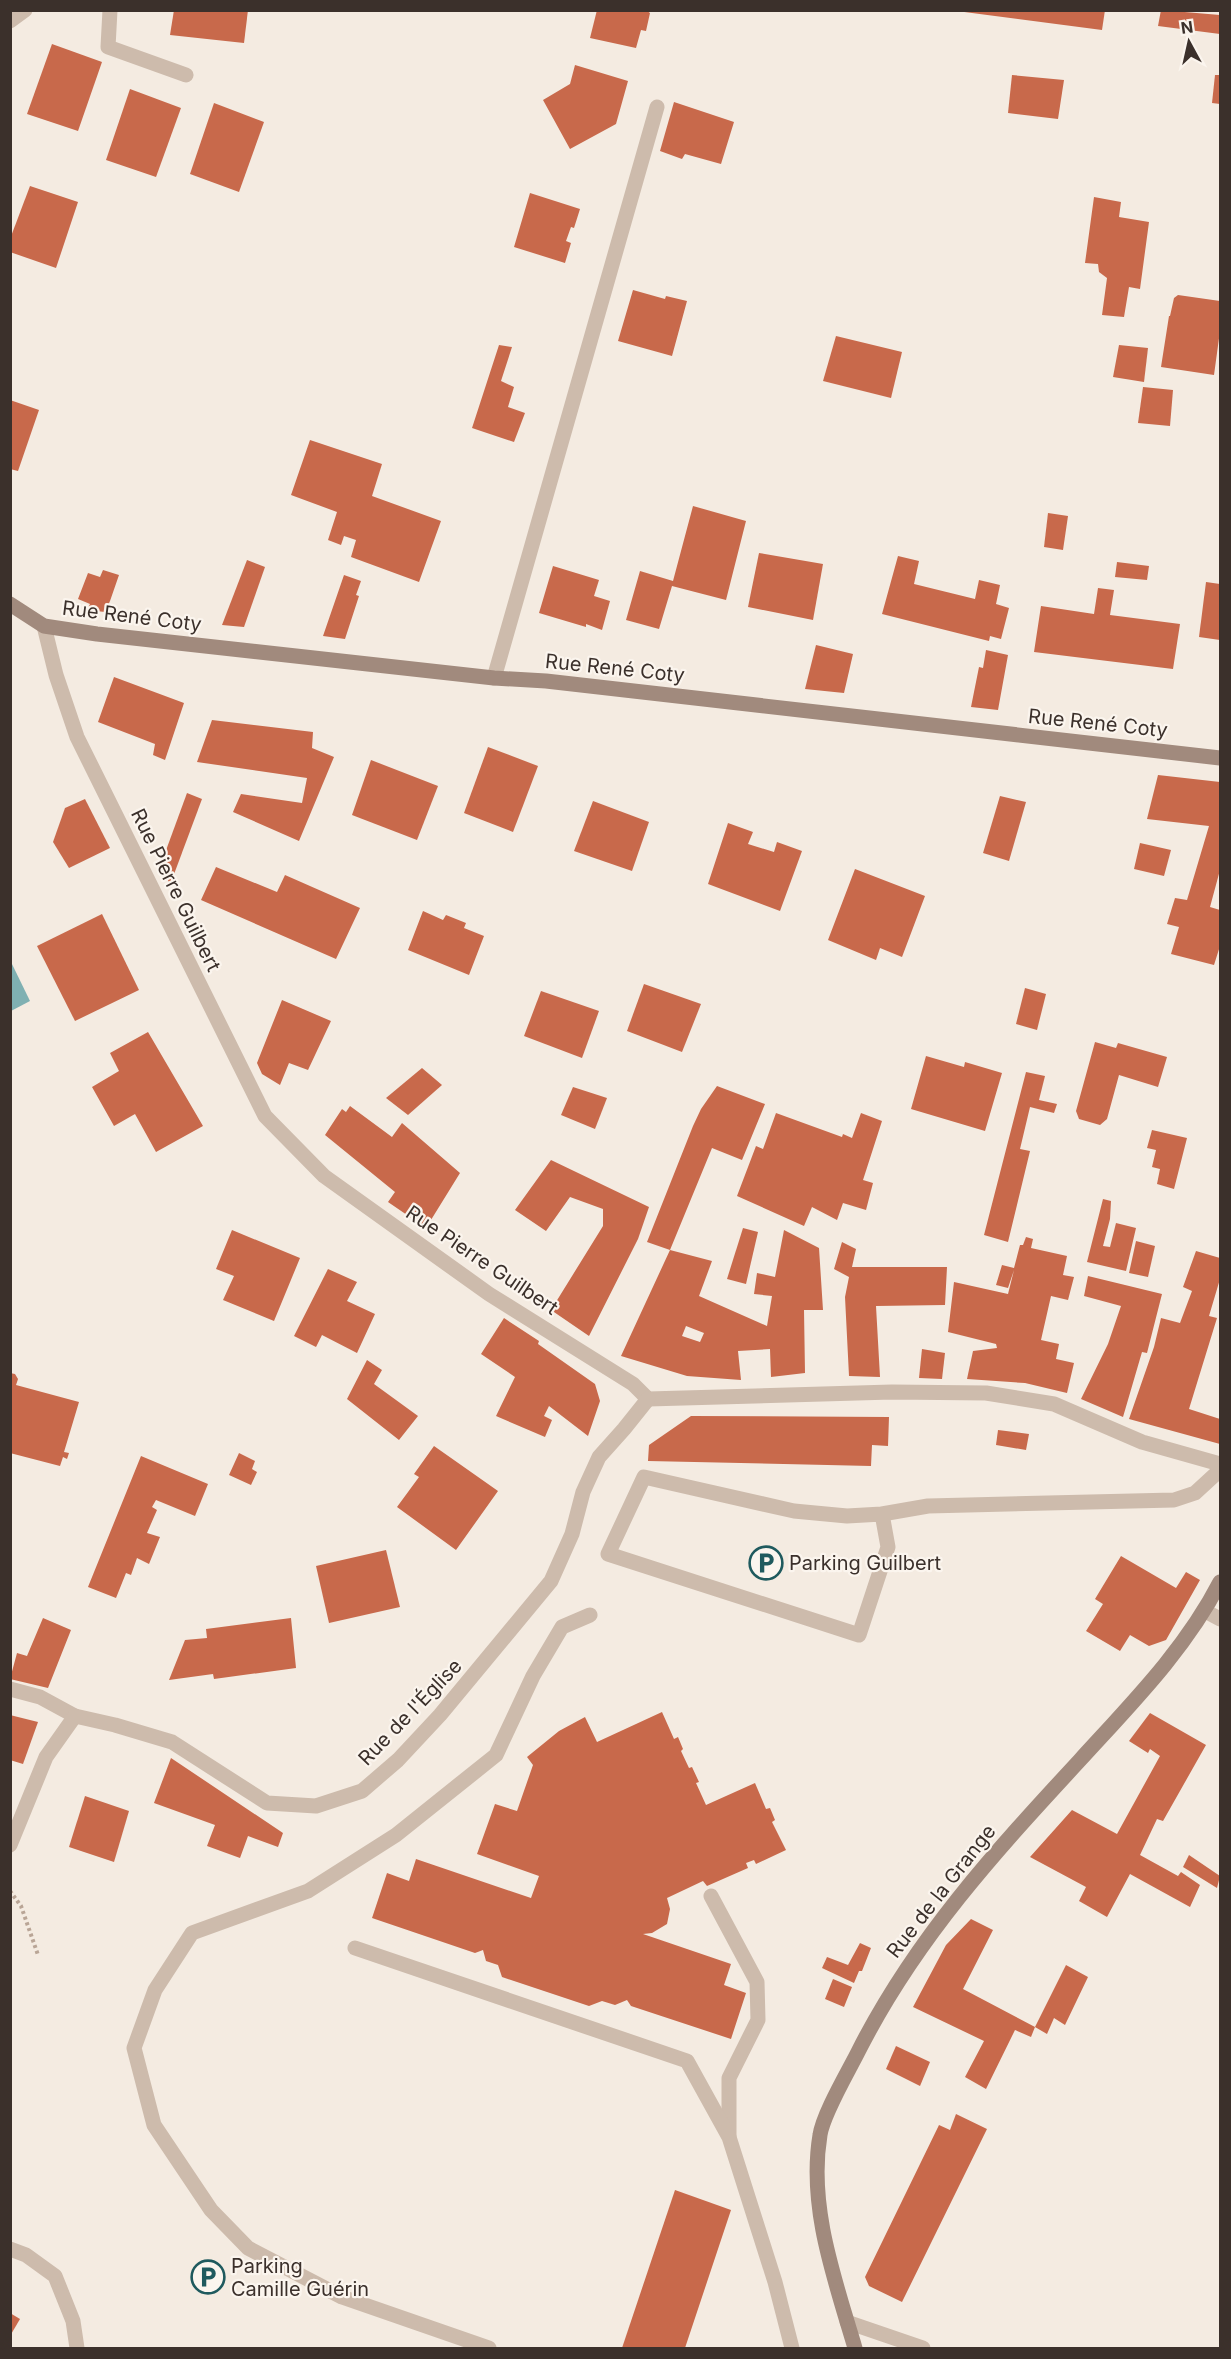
<svg xmlns="http://www.w3.org/2000/svg" width="1231" height="2359" font-family="Inter,sans-serif">
  <rect width="100%" height="100%" fill="#f4ebe1"/>
  <polygon fill="#7fb0b2" points="11,962 30,1001 11,1011 10,1011"/>
  <g fill="#c8694b" fill-rule="evenodd">
    <polygon points="174,10 248,10 244,43 170,35"/>
    <polygon points="597,10 646,10 650,13 646,31 641,30 636,48 590,38"/>
    <polygon points="949,10 1105,10 1102,30"/>
    <polygon points="1161,10 1220,15 1220,34 1158,26"/>
    <polygon points="52,44 102,62 78,131 27,114"/>
    <polygon points="575,65 628,81 616,124 570,149 543,100 570,84"/>
    <polygon points="1012,75 1064,80 1058,119 1008,113"/>
    <polygon points="1215,75 1220,75 1220,104 1212,103"/>
    <polygon points="130,89 181,108 156,177 106,160"/>
    <polygon points="674,102 734,122 721,164 685,154 682,159 660,151"/>
    <polygon points="214,103 264,122 239,192 190,174"/>
    <polygon points="30,186 78,202 56,268 10,252 10,239"/>
    <polygon points="530,193 580,209 574,228 571,227 566,241 571,243 565,263 514,247"/>
    <polygon points="1094,197 1121,202 1119,217 1149,222 1140,289 1129,287 1124,317 1102,315 1107,278 1099,272 1098,264 1085,263"/>
    <polygon points="633,290 665,299 666,296 687,301 672,356 618,341"/>
    <polygon points="1178,295 1220,301 1220,331 1214,375 1161,367 1169,316 1170,316 1174,298"/>
    <polygon points="836,336 902,352 891,398 823,381"/>
    <polygon points="499,345 512,347 501,381 514,387 508,407 525,413 514,442 472,428"/>
    <polygon points="1119,345 1148,348 1144,382 1113,377"/>
    <polygon points="1143,387 1173,390 1170,426 1138,423"/>
    <polygon points="10,400 39,410 18,471 10,469"/>
    <polygon points="310,440 382,464 372,496 441,521 419,582 351,557 356,540 344,536 341,545 328,540 337,512 291,495"/>
    <polygon points="693,506 746,521 726,600 672,586 659,629 626,620 640,571 673,581"/>
    <polygon points="1048,513 1068,516 1063,550 1044,547"/>
    <polygon points="759,553 823,564 813,620 748,607"/>
    <polygon points="898,556 919,561 914,584 975,599 979,580 1000,585 996,604 1009,608 1001,639 990,636 989,641 882,614"/>
    <polygon points="247,560 265,567 244,627 222,625"/>
    <polygon points="1117,562 1149,566 1147,580 1115,577"/>
    <polygon points="553,566 599,580 594,596 610,601 602,630 586,624 586,627 539,613"/>
    <polygon points="103,570 119,575 110,601 105,612 87,610 90,604 78,599 88,573 100,577"/>
    <polygon points="344,575 361,581 356,595 359,596 345,639 323,636"/>
    <polygon points="1206,582 1220,584 1220,640 1199,637"/>
    <polygon points="1098,588 1114,590 1110,615 1180,624 1173,669 1034,652 1041,606 1094,614"/>
    <polygon points="816,645 853,654 844,693 805,689"/>
    <polygon points="986,650 1008,655 998,710 971,707 979,667 983,668"/>
    <polygon points="114,677 184,703 165,760 153,755 155,744 98,722"/>
    <polygon points="212,720 313,732 312,748 334,757 299,841 233,812 241,794 302,803 307,778 197,762"/>
    <polygon points="488,747 538,766 513,832 464,813"/>
    <polygon points="371,760 438,786 417,840 352,815"/>
    <polygon points="1158,775 1220,782 1220,870 1210,907 1220,910 1220,946 1214,965 1171,954 1179,927 1167,924 1175,898 1187,900 1209,826 1147,819"/>
    <polygon points="187,793 202,799 170,885 161,864"/>
    <polygon points="1000,796 1026,802 1009,861 983,853"/>
    <polygon points="85,799 110,848 69,868 53,842 65,808"/>
    <polygon points="593,801 649,822 632,871 574,851"/>
    <polygon points="728,823 753,832 748,844 774,852 777,842 802,851 780,911 708,884"/>
    <polygon points="1140,843 1171,850 1164,876 1134,869"/>
    <polygon points="216,867 277,892 285,875 360,908 336,959 201,900"/>
    <polygon points="855,869 925,896 902,957 880,948 876,960 828,940"/>
    <polygon points="423,911 443,920 446,915 466,923 464,928 484,936 469,975 408,950"/>
    <polygon points="102,914 139,990 75,1021 37,946"/>
    <polygon points="644,984 701,1004 682,1052 627,1031"/>
    <polygon points="1025,988 1046,994 1037,1030 1016,1024"/>
    <polygon points="541,991 599,1011 582,1058 524,1036"/>
    <polygon points="282,1000 331,1021 308,1070 289,1063 280,1085 262,1074 257,1063"/>
    <polygon points="148,1032 203,1126 156,1152 135,1114 114,1126 92,1087 119,1071 110,1053"/>
    <polygon points="1095,1042 1116,1048 1118,1043 1167,1057 1158,1087 1119,1075 1107,1119 1100,1125 1079,1119 1076,1111"/>
    <polygon points="926,1056 964,1067 965,1062 1002,1073 985,1131 911,1109"/>
    <polygon points="422,1068 442,1085 408,1115 386,1098"/>
    <polygon points="1026,1072 1045,1076 1039,1100 1057,1104 1054,1113 1030,1107 1020,1149 1030,1151 1008,1242 984,1235"/>
    <polygon points="717,1086 765,1104 742,1160 712,1148 670,1250 647,1242 693,1126 701,1109"/>
    <polygon points="573,1087 607,1098 595,1129 561,1115"/>
    <polygon points="350,1106 392,1137 402,1123 460,1173 426,1228 388,1202 395,1192 325,1135 342,1109 346,1112"/>
    <polygon points="776,1113 842,1137 843,1134 852,1138 861,1113 882,1121 863,1180 873,1183 866,1210 843,1203 837,1220 812,1207 804,1226 737,1196 756,1146 763,1149"/>
    <polygon points="1152,1130 1187,1138 1174,1189 1157,1184 1160,1169 1152,1167 1156,1150 1147,1148"/>
    <polygon points="551,1160 649,1207 638,1239 589,1336 551,1310 603,1226 603,1209 570,1197 546,1231 515,1210"/>
    <polygon points="1103,1199 1111,1201 1110,1219 1103,1246 1110,1247 1116,1223 1136,1228 1126,1271 1087,1262"/>
    <polygon points="743,1228 758,1232 746,1284 727,1279"/>
    <polygon points="232,1230 300,1258 274,1321 223,1300 234,1276 216,1269"/>
    <path d="M784 1230 819 1248 823 1310H804L805 1373 771 1377 770 1349 738 1351 741 1380 687 1376 621 1356 670 1250 712 1261 699 1296 767 1326 772 1296 754 1294 757 1273 775 1277ZM686 1326 704 1333 700 1342 682 1336Z"/>
    <polygon points="1026,1237 1033,1239 1031,1248 1067,1256 1063,1275 1074,1277 1068,1300 1051,1296 1041,1340 1059,1344 1056,1359 1074,1363 1067,1393 1025,1383 967,1379 973,1351 997,1348 996,1344 948,1332 954,1282 1008,1294 1014,1270 1008,1288 996,1285 1002,1265 1014,1268 1020,1245 1023,1245"/>
    <polygon points="1136,1241 1155,1246 1148,1277 1129,1273"/>
    <polygon points="842,1242 856,1249 852,1267 947,1267 945,1305 876,1306 880,1377 849,1376 845,1297 849,1277 834,1269"/>
    <polygon points="1196,1251 1220,1258 1220,1279 1209,1316 1217,1318 1189,1409 1220,1419 1220,1444 1129,1419 1154,1347 1161,1318 1180,1323 1192,1291 1183,1287"/>
    <polygon points="328,1269 357,1282 347,1301 375,1314 357,1353 322,1335 316,1347 294,1336"/>
    <polygon points="1088,1276 1162,1294 1147,1353 1142,1352 1123,1417 1081,1399 1108,1344 1121,1306 1084,1296"/>
    <polygon points="504,1318 539,1341 538,1344 595,1384 600,1401 588,1436 549,1406 544,1416 552,1420 545,1437 496,1416 515,1377 481,1354"/>
    <polygon points="922,1349 945,1353 942,1379 919,1378"/>
    <polygon points="367,1360 382,1370 374,1384 418,1416 399,1440 347,1399"/>
    <polygon points="10,1373 15,1374 18,1379 16,1385 79,1402 64,1452 69,1453 67,1459 63,1457 60,1466 10,1453"/>
    <polygon points="691,1416 889,1417 888,1446 872,1445 871,1466 648,1461 649,1445"/>
    <polygon points="998,1430 1029,1434 1026,1450 996,1445"/>
    <polygon points="434,1446 498,1491 456,1550 397,1507 419,1477 414,1474"/>
    <polygon points="239,1453 255,1461 252,1469 257,1472 251,1485 229,1475"/>
    <polygon points="141,1456 208,1484 195,1516 156,1500 152,1507 157,1510 147,1533 160,1537 149,1564 137,1558 131,1575 126,1573 116,1598 88,1587"/>
    <polygon points="386,1550 400,1607 329,1623 316,1566"/>
    <polygon points="1121,1556 1176,1588 1186,1572 1200,1580 1166,1640 1149,1646 1130,1635 1120,1651 1086,1631 1103,1604 1095,1599"/>
    <polygon points="43,1618 71,1630 48,1688 10,1679 17,1653 27,1656"/>
    <polygon points="291,1618 296,1668 214,1679 213,1674 169,1680 185,1640 207,1638 206,1629"/>
    <polygon points="662,1712 674,1739 678,1737 683,1749 681,1751 689,1768 692,1767 699,1782 696,1783 706,1805 755,1783 766,1809 770,1808 775,1820 772,1822 786,1850 756,1864 754,1860 746,1863 748,1868 707,1886 703,1881 667,1898 670,1909 667,1924 652,1933 643,1934 731,1964 724,1985 746,1993 731,2039 631,2006 627,2000 615,2005 602,2001 589,2006 502,1977 498,1965 486,1961 483,1950 475,1953 372,1918 387,1873 409,1881 416,1859 531,1898 539,1876 477,1854 495,1804 517,1811 533,1765 527,1757 559,1731 585,1717 597,1742"/>
    <polygon points="1150,1713 1206,1745 1163,1821 1157,1819 1140,1855 1178,1876 1181,1872 1200,1885 1190,1907 1130,1874 1107,1917 1079,1901 1086,1887 1030,1857 1072,1810 1117,1834 1160,1756 1150,1749 1148,1753 1129,1741"/>
    <polygon points="10,1715 38,1722 23,1764 10,1760"/>
    <polygon points="171,1758 283,1833 278,1847 248,1836 240,1858 207,1846 215,1825 154,1803"/>
    <polygon points="85,1796 129,1811 114,1862 69,1847"/>
    <polygon points="1189,1855 1220,1876 1217,1888 1183,1867"/>
    <polygon points="971,1919 993,1930 963,1989 1035,2027 1066,1965 1088,1977 1065,2025 1054,2018 1047,2034 1035,2027 1031,2037 1015,2030 986,2089 965,2077 984,2041 913,2007 946,1945"/>
    <polygon points="860,1943 871,1948 862,1971 859,1971 854,1983 822,1968 827,1957 848,1965"/>
    <polygon points="833,1979 852,1987 844,2007 825,1999"/>
    <polygon points="896,2046 930,2062 920,2086 886,2069"/>
    <polygon points="956,2114 987,2129 902,2302 869,2286 865,2277 939,2125 950,2130"/>
    <polygon points="675,2190 731,2210 685,2348 622,2348"/>
    <polygon points="10,2313 20,2319 10,2336"/>
  </g>
  <g fill="none" stroke-linecap="round" stroke-linejoin="round">
    <polyline stroke="#b9a596" stroke-width="4" stroke-dasharray="3 3" stroke-linecap="butt" points="10,1891 21,1906 38,1955"/>
    <g stroke="#cdbbac" stroke-width="15">
      <polyline points="882,1514 888,1547 859,1635 608,1554 644,1477 794,1511 847,1516 882,1514 928,1506 1174,1500 1195,1493 1220,1470"/>
      <polyline points="711,1896 757,1982 758,2020 729,2078 729,2136"/>
      <polyline points="355,1948 687,2061 729,2137 775,2282 792,2348"/>
      <polyline points="489,2348 342,2297 248,2248 211,2210 154,2125 134,2048 155,1990 192,1933 308,1891 396,1835 496,1755 533,1676 562,1627 590,1615"/>
    </g>
    <g stroke="#cdbbac" stroke-width="15">
      <polyline points="110,10 108,47 186,75"/>
      <polyline points="10,21 25,10"/>
      <polyline points="44,626 56,675 77,737 265,1116 324,1176 489,1294 633,1384 648,1399 892,1392 986,1393 1054,1404 1142,1442 1220,1464"/>
      <polyline points="494,678 657,107"/>
      <polyline points="1205,1611 1220,1619"/>
      <polyline points="10,1689 40,1697 75,1716"/>
      <polyline points="10,1845 46,1757 75,1716 115,1725 172,1742 267,1803 316,1806 362,1791 398,1760 440,1715 551,1581 572,1534 583,1492 599,1457 624,1429 648,1399"/>
      <polyline points="10,2249 26,2255 55,2276 73,2321 77,2348"/>
      <polyline points="847,2322 923,2348"/>
    </g>
    <g stroke="#a18a7d" stroke-width="15">
      <polyline points="10,604 44,626 97,634 494,678 546,681 1220,758"/>
      <path d="M855 2348C835 2280 808 2207 820 2135 823 2114 848 2072 858 2052 915 1939 995 1852 1080 1760 1131 1704 1185 1650 1220 1582"/>
    </g>
  </g>
  <defs>
    <g id="parking-ring" transform="scale(1.725)"><circle r="9.5" fill="#fbf5ee" stroke="#1f5a5e" stroke-width="1.5"/><path d="M-3.5-5.5H1a3.5 3.5 0 0 1 0 7H-1V5.5H-3.5ZM-1-3.4V-.6H.8a1.4 1.4 0 0 0 0-2.8Z" fill="#1f5a5e"/></g>
  </defs>
  <g fill-rule="evenodd">
    <use href="#parking-ring" x="766" y="1563"/>
    <use href="#parking-ring" x="208" y="2277"/>
  </g>
  <g text-anchor="middle" dominant-baseline="central" stroke-width="4.5" stroke-linejoin="round" paint-order="stroke">
    <g font-size="20" fill="#3b302b" stroke="#fbf5ee">
      <text transform="translate(132 616) rotate(7)">Rue René Coty</text>
      <text transform="translate(615 668) rotate(6)">Rue René Coty</text>
      <text transform="translate(1098 723) rotate(6)">Rue René Coty</text>
      <text transform="translate(176 890) rotate(64)">Rue Pierre Guilbert</text>
      <text transform="translate(482 1260) rotate(34)">Rue Pierre Guilbert</text>
      <text transform="translate(410 1712) rotate(-46)">Rue de l'Église</text>
      <text transform="translate(941 1891) rotate(-52)">Rue de la Grange</text>
    </g>
    <g font-size="20" fill="#3b302b" stroke="#fbf5ee" text-anchor="start">
      <text x="789" y="1563">Parking Guilbert</text>
      <text x="231" y="2266">Parking<tspan x="231" dy="23">Camille Guérin</tspan></text>
    </g>
  </g>
  <rect width="1231" height="2359" fill="none" stroke="#3b302b" stroke-width="24"/>
  <g transform="translate(1189 42) rotate(352)" stroke="#fbf5ee" stroke-width="4.5" paint-order="stroke">
  <path d="M0-4.5L10 22L0 15L-10 22Z" fill="#3b302b"/>
  <text y="-9" font-size="16" font-weight="bold" text-anchor="middle" fill="#3b302b">N</text>
  </g>
</svg>
